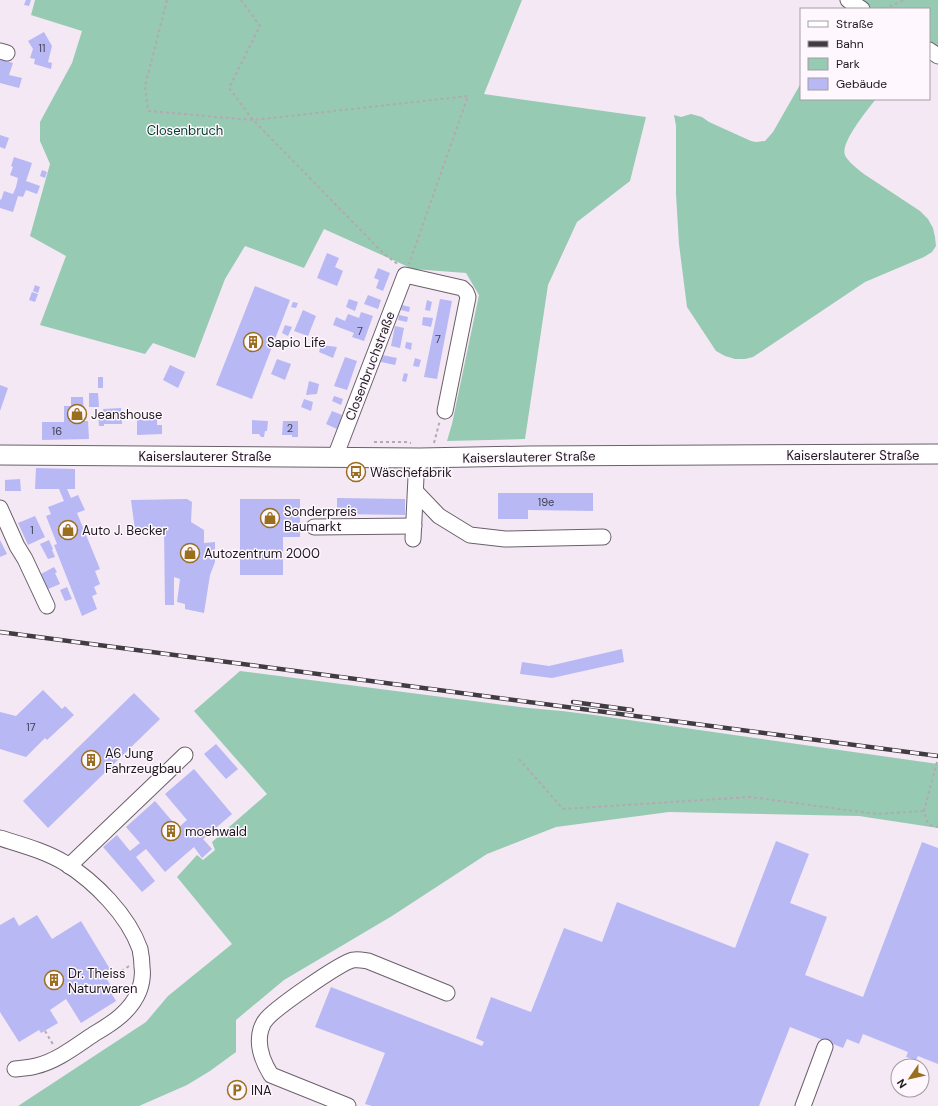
<svg xmlns="http://www.w3.org/2000/svg" width="938" height="1106" font-family="'DM Sans',sans-serif">
  <rect width="100%" height="100%" fill="#f4e8f4"/>
  <g fill="#97cab2">
    <polygon points="35,0 522,0 484,94 646,117 630,181 577,222 548,285 525,439 447,441 452,424 479,295 466,273 413,269 324,229 304,268 245,246 225,279 195,358 153,343 145,354 40,325 66,256 30,236 50,164 40,141 40,122 72,63 82,31 31,15"/>
    <polygon points="850,0 938,0 938,55 929,49 929,9 865,9"/>
    <path d="M801 83V99H876C868 109 840 143 845 155 847 161 861 172 867 176L920 211 928 219 933 228 935 237 936 246 932 252 924 257 865 282 753 357 745 359H735L725 356 716 351 687 307 679 244 676 194V126L674 115 681 117 691 114 702 117 709 122 751 141 756 142 765 141 773 132Z"/>
    <polygon points="240,671 528,708 562,711 594,715 938,764 938,828 859,816 669,812 556,827 487,854 392,916 284,980 236,1020 236,1052 210,1071 187,1085 139,1106 18,1106 146,1022 168,996 232,944 177,877 197,855 203,860 215,850 212,842 267,794 194,711"/>
  </g>
  <g fill="#b8b8f4">
    <polygon points="26,0 31,0 29,6 24,5"/>
    <polygon points="44,32 52,46 48,62 52,63 51,69 34,64 35,59 30,58 33,49 28,41"/>
    <polygon points="0,59 13,63 9,75 22,78 19,88 0,83"/>
    <polygon points="0,135 9,138 5,149 0,147"/>
    <polygon points="14,157 32,163 26,181 40,186 37,194 26,190 23,197 18,196 13,212 0,208 0,199 1,200 4,191 13,194 16,187 18,178 10,175 13,167 11,166"/>
    <polygon points="42,170 47,172 45,178 40,176"/>
    <polygon points="327,253 339,258 335,267 343,271 337,286 317,278"/>
    <polygon points="378,268 390,273 383,291 376,288 379,280 374,278"/>
    <polygon points="35,285 40,287 38,293 33,291"/>
    <polygon points="255,286 290,300 252,399 216,385"/>
    <polygon points="32,292 38,294 35,302 29,300"/>
    <polygon points="368,295 381,300 378,309 364,304"/>
    <polygon points="349,299 358,302 355,311 346,307"/>
    <polygon points="440,299 452,301 437,379 424,377"/>
    <polygon points="427,300 432,302 430,311 425,310"/>
    <polygon points="293,302 298,303 296,308 291,307"/>
    <polygon points="402,305 410,307 409,312 401,310"/>
    <polygon points="303,310 316,316 308,336 294,331"/>
    <polygon points="361,312 373,316 364,341 352,337 354,333 333,325 336,317 345,321 348,314 359,318"/>
    <polygon points="399,315 408,317 407,322 398,320"/>
    <polygon points="423,317 433,318 431,327 422,325"/>
    <polygon points="285,325 292,327 288,336 282,333"/>
    <polygon points="395,326 404,328 400,348 391,346"/>
    <polygon points="406,342 412,343 411,350 405,348"/>
    <polygon points="321,345 337,347 333,358 319,352"/>
    <polygon points="382,355 397,358 395,365 381,362"/>
    <polygon points="345,357 357,361 347,390 334,386"/>
    <polygon points="415,358 421,360 419,367 413,366"/>
    <polygon points="277,359 291,364 285,380 271,374"/>
    <polygon points="170,365 185,372 178,388 163,380"/>
    <polygon points="404,373 408,374 406,382 402,381"/>
    <rect x="98" y="377" width="5" height="11"/>
    <polygon points="309,381 319,384 317,394 306,395"/>
    <polygon points="0,385 8,388 0,411"/>
    <polygon points="89,393 98,393 99,407 89,407"/>
    <polygon points="334,396 343,399 341,405 332,401"/>
    <polygon points="71,397 83,397 84,421 88,421 89,439 42,440 42,422 64,422 64,406 71,406"/>
    <polygon points="304,399 313,402 311,411 301,407"/>
    <polygon points="121,408 122,424 104,424 104,426 99,426 98,414 104,414 103,409"/>
    <polygon points="332,411 342,415 337,429 326,424"/>
    <polygon points="157,419 157,425 162,425 162,434 137,435 137,420"/>
    <polygon points="252,420 268,421 267,431 265,431 264,437 261,437 259,434 252,434"/>
    <polygon points="283,421 298,421 298,437 292,437 292,435 282,435"/>
    <polygon points="36,468 75,469 75,489 67,489 71,498 78,495 85,510 77,513 100,569 95,571 100,584 94,587 97,594 92,596 97,609 82,616 54,545 57,544 46,516 51,514 48,507 64,501 59,489 35,489"/>
    <polygon points="20,479 21,491 5,491 5,480"/>
    <polygon points="498,493 593,493 593,511 528,510 528,519 498,519"/>
    <polygon points="337,498 405,499 405,515 337,514"/>
    <polygon points="187,499 192,502 191,522 204,530 204,543 215,542 215,562 210,575 204,613 185,609 185,604 177,602 180,579 174,577 174,605 165,605 164,529 135,530 131,500"/>
    <polygon points="240,499 300,499 300,537 283,537 283,575 240,575"/>
    <polygon points="35,516 45,537 28,545 18,523"/>
    <polygon points="0,540 7,554 0,557"/>
    <polygon points="49,540 53,549 52,550 55,557 48,559 40,544"/>
    <polygon points="54,567 57,572 55,573 60,584 48,589 41,574"/>
    <polygon points="67,587 72,599 65,601 60,590"/>
    <polygon points="622,649 624,662 552,678 520,674 522,662 549,666"/>
    <polygon points="43,690 62,709 65,706 74,715 47,740 45,738 26,757 0,749 0,712 16,716"/>
    <polygon points="134,693 160,719 48,828 23,801"/>
    <polygon points="216,744 238,769 226,779 204,754"/>
    <polygon points="194,769 232,814 203,839 212,849 202,858 194,847 165,872 146,849 136,857 155,881 142,892 103,847 117,835 130,851 140,843 126,827 155,801 178,828 187,820 165,794"/>
    <polygon points="776,841 809,854 790,903 827,917 805,975 863,997 922,842 938,848 938,1064 918,1056 916,1060 906,1057 908,1052 863,1034 859,1044 847,1039 843,1048 790,1027 759,1106 372,1106 365,1104 385,1053 315,1027 331,987 482,1046 484,1042 476,1038 491,997 531,1012 564,928 602,942 617,902 735,948"/>
    <polygon points="37,915 52,939 81,921 110,969 103,973 111,986 108,988 116,1001 81,1023 66,999 50,1010 58,1023 41,1033 39,1030 19,1042 0,1012 0,925 14,917 19,926"/>
  </g>
  <g fill="none" stroke-linecap="round" stroke-linejoin="round">
    <g stroke="#6a606a" stroke-width="17">
      <g id="minor">
        <polyline points="848,0 862,9"/>
        <polyline points="929,50 938,56"/>
        <polyline points="0,51 7,53"/>
        <polyline points="335,457 405,275 462,288 466,292 468,297 445,411"/>
        <polyline points="416,492 439,516 470,535 505,539 603,537"/>
        <polyline points="0,508 17,546 25,559 47,606"/>
        <polyline points="314,527 414,526"/>
        <polyline points="413,539 416,477 420,458"/>
        <path d="M0 838C22 845 45 851 65 863 95 882 128 915 140 949 141 954 142 961 142 967 143 974 142 983 139 991 131 1011 113 1023 94 1034 76 1046 57 1061 36 1066 29 1068 22 1068 15 1069"/>
        <polyline points="69,866 185,755"/>
        <path d="M348 1106 271 1075C263 1062 256 1045 261 1029 262 1027 263 1023 265 1021 272 1010 340 963 353 960 358 959 362 960 368 961L447 993"/>
        <polyline points="803,1106 825,1047"/>
      </g>
    </g>
    <g stroke="#6a606a" stroke-width="21">
      <polyline id="major" points="0,455 420,458 529,456 938,454"/>
    </g>
    <g stroke="#b2a9b2" stroke-width="2" stroke-dasharray="3 3" stroke-linecap="butt">
      <polyline points="167,0 145,86 148,111 253,120 468,96 409,264"/>
      <polyline points="241,0 260,26 229,88 253,120 384,254 399,265"/>
      <polyline points="884,9 904,0"/>
      <polyline points="374,442 406,442 411,443"/>
      <polyline points="434,443 440,420"/>
      <polyline points="519,759 563,809 750,797 877,814 924,811"/>
      <polyline points="937,762 924,811 927,821 930,825 938,827"/>
      <polyline points="111,977 131,965"/>
      <polyline points="45,1031 54,1046"/>
    </g>
    <use href="#minor" stroke="#fff" stroke-width="15"/>
    <use href="#major" stroke="#fff" stroke-width="19"/>
    <g stroke="#413c41" stroke-width="4.5">
      <g id="rail">
        <polyline points="0,632 938,756"/>
        <polyline points="573,702 632,710"/>
      </g>
    </g>
    <use href="#rail" stroke="#fef7fe" stroke-width="3" stroke-dasharray="9" stroke-linecap="butt"/>
  </g>
  <defs>
    <g id="building-ring" transform="scale(1)"><circle r="9.5" fill="#fef7fe" stroke="#9b6e1e" stroke-width="1.5"/><path d="M-4-6H4V6H1V3H-1V6H-4ZM-2.5-4.3h1.7v1.8h-1.7ZM.8-4.3h1.7v1.8H.8ZM-2.5-1h1.7V.8h-1.7ZM.8-1h1.7V.8H.8Z" fill="#9b6e1e"/></g>
    <g id="shop-ring" transform="scale(1)"><circle r="9.5" fill="#fef7fe" stroke="#9b6e1e" stroke-width="1.5"/><path d="M-5-2.5h2.3a2.7 3.5 0 0 1 5.4 0H5L5.5 6h-11ZM-1.5-2.5h3a1.5 2.3 0 0 0-3 0Z" fill="#9b6e1e"/></g>
    <g id="bus-ring" transform="scale(1)"><circle r="9.5" fill="#fef7fe" stroke="#9b6e1e" stroke-width="1.5"/><path d="M-5-6H5V4H4V6H2V4H-2V6H-4V4H-5ZM-3.5-4V0h7V-4ZM-3.5 1.2v1.5H-2V1.2ZM2 1.2v1.5H3.5V1.2Z" fill="#9b6e1e"/></g>
    <g id="parking-ring" transform="scale(1)"><circle r="9.5" fill="#fef7fe" stroke="#9b6e1e" stroke-width="1.5"/><path d="M-3.5-5.5H1a3.5 3.5 0 0 1 0 7H-1V5.5H-3.5ZM-1-3.4V-.6H.8a1.4 1.4 0 0 0 0-2.8Z" fill="#9b6e1e"/></g>
  </defs>
  <g fill-rule="evenodd">
    <use href="#building-ring" x="253" y="342"/>
    <use href="#shop-ring" x="77" y="414"/>
    <use href="#bus-ring" x="356" y="472"/>
    <use href="#shop-ring" x="270" y="518"/>
    <use href="#shop-ring" x="68" y="530"/>
    <use href="#shop-ring" x="190" y="553"/>
    <use href="#building-ring" x="91" y="760"/>
    <use href="#building-ring" x="171" y="831"/>
    <use href="#building-ring" x="54" y="980"/>
    <use href="#parking-ring" x="237" y="1090"/>
  </g>
  <g text-anchor="middle" dominant-baseline="central" stroke-width="3" stroke-linejoin="round" paint-order="stroke">
    <g font-size="11" fill="#444153">
      <text x="42" y="48">11</text>
      <text x="360" y="331">7</text>
      <text x="438" y="339">7</text>
      <text x="290" y="428">2</text>
      <text x="57" y="431">16</text>
      <text x="546" y="502">19e</text>
      <text x="32" y="530">1</text>
      <text x="31" y="727">17</text>
    </g>
    <g font-size="13" fill="#003e2a" stroke="#fef7fe">
      <text x="185" y="130">Closenbruch</text>
    </g>
    <g font-size="13" fill="#1d191d" stroke="#fef7fe" text-anchor="start">
      <text x="267" y="342">Sapio Life</text>
      <text x="91" y="414">Jeanshouse</text>
      <text x="370" y="472">Wäschefabrik</text>
      <text x="284" y="511">Sonderpreis<tspan x="284" dy="15">Baumarkt</tspan></text>
      <text x="82" y="530">Auto J. Becker</text>
      <text x="204" y="553">Autozentrum 2000</text>
      <text x="105" y="753">A6 Jung<tspan x="105" dy="15">Fahrzeugbau</tspan></text>
      <text x="185" y="831">moehwald</text>
      <text x="68" y="973">Dr. Theiss<tspan x="68" dy="15">Naturwaren</tspan></text>
      <text x="251" y="1090">INA</text>
    </g>
    <g font-size="13" fill="#1d191d" stroke="#fef7fe">
      <text transform="translate(370 366) rotate(-69)">Closenbruchstraße</text>
      <text x="853" y="455">Kaiserslauterer Straße</text>
      <text x="205" y="456">Kaiserslauterer Straße</text>
      <text transform="translate(529 457) rotate(-1)">Kaiserslauterer Straße</text>
    </g>
  </g>
  <rect x="800" y="8" width="130" height="92" fill="#fef7fe" stroke="#a49ea4"/>
  <rect x="808" y="21" width="20" height="6" fill="#ffffff" stroke="#a49ea4"/>
  <text x="836" y="28" font-size="12" fill="#1d191d">Straße</text>
  <rect x="808" y="41" width="20" height="6" fill="#413c41" stroke="#a49ea4"/>
  <text x="836" y="48" font-size="12" fill="#1d191d">Bahn</text>
  <rect x="808" y="58" width="20" height="12" fill="#97cab2" stroke="#a49ea4"/>
  <text x="836" y="68" font-size="12" fill="#1d191d">Park</text>
  <rect x="808" y="78" width="20" height="12" fill="#b8b8f4" stroke="#a49ea4"/>
  <text x="836" y="88" font-size="12" fill="#1d191d">Gebäude</text>
  <g transform="translate(910 1078) rotate(236)"><circle r="19" fill="#fef7fe" stroke="#a49ea4"/>
  <path d="M0-3L7 15L0 10L-7 15Z" fill="#9b6e1e"/>
  <text y="-6" font-size="11" font-weight="bold" text-anchor="middle" fill="#1d191d">N</text>
  </g>
</svg>
